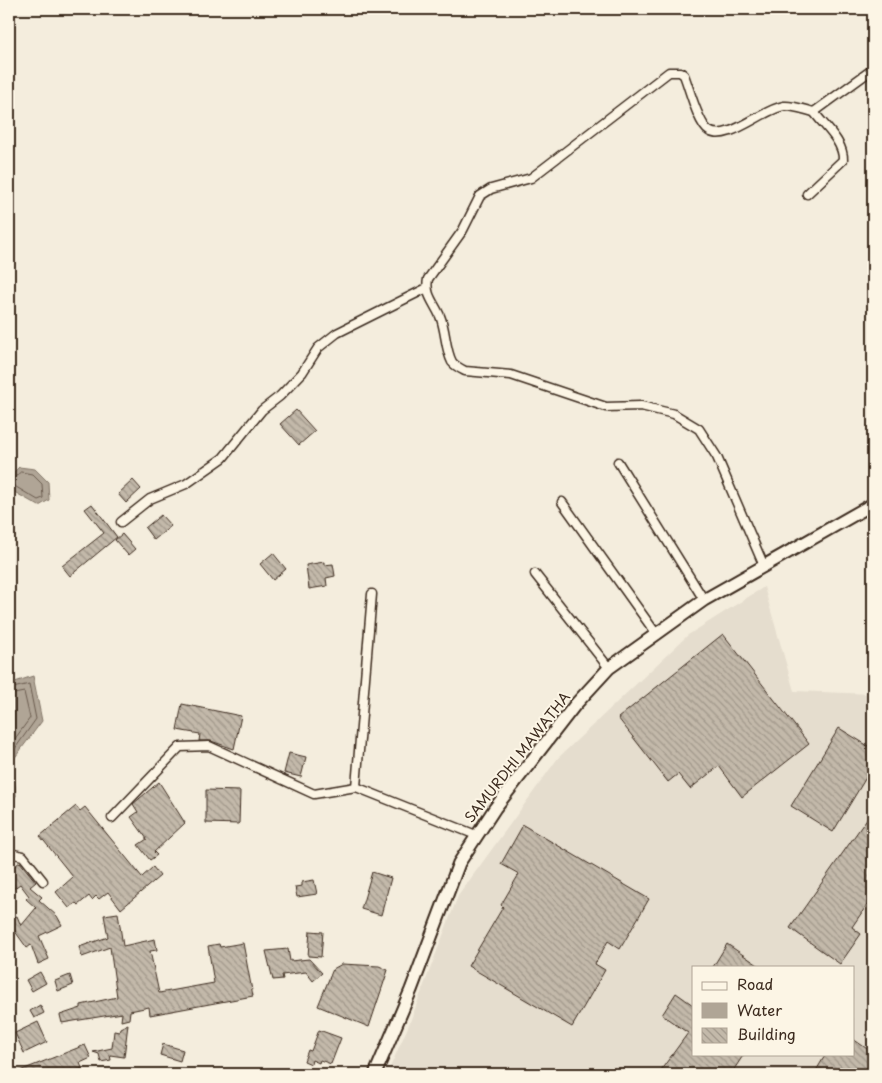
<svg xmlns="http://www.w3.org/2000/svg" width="882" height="1083" font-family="'Playpen Sans',sans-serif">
  <defs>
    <pattern id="building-back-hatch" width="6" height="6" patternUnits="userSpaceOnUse" patternTransform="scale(1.25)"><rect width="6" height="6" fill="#c3b9aa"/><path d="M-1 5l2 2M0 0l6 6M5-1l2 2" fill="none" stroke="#a0978a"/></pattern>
  </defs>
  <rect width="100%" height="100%" fill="#f4eddd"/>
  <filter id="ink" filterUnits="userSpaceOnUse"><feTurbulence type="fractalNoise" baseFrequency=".02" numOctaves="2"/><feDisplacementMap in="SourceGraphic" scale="10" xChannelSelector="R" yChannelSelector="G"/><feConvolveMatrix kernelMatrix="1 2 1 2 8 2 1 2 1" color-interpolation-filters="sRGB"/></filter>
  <g filter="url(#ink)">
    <path fill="#e5ddce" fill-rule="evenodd" d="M764 587 794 691 873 694V1074H387L408 1027 458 896 558 758 688 635ZM693 967H853V1054H693Z"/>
    <g fill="#b0a596" stroke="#817466">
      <polygon points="19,467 35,469 48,482 49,500 39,506 9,489 9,477"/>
      <polygon points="33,676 42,721 13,760 16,796 9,803 9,684"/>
    </g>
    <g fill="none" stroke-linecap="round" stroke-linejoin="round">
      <g stroke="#6a5b4e" stroke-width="1">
        <polygon points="21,472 32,474 42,484 43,498 38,500 11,484 11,481"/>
        <polyline points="9,689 29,684 36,719 9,757"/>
        <polyline points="9,695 24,692 30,718 9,747"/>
      </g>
    </g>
    <g fill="url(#building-back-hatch)" stroke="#3b2a1e">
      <polygon points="296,410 315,431 299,445 280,424"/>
      <polygon points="133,480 141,489 126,503 118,494"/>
      <polygon points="92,504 117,537 70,576 62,566 104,533 85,509"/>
      <polygon points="161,515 171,526 154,540 145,528"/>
      <polygon points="122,534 135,549 128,555 115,540"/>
      <polygon points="273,553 286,569 273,580 260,564"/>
      <polygon points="324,562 324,565 333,564 335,576 326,578 327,586 309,589 306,565"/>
      <polygon points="723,634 809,744 742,797 719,766 690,789 678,774 668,782 618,718"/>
      <polygon points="182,704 241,716 234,749 211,741 199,741 200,734 177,730"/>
      <polygon points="839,728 873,749 873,766 833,832 791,806"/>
      <polygon points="289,753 306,757 301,777 284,773"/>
      <polygon points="159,782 185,823 154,852 157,855 150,860 138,845 147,839 131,817 138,812 133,804"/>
      <polygon points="206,790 240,791 239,824 206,823"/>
      <polygon points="76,806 80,811 85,807 142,877 153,867 160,876 121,909 108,892 99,899 96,896 92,900 89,896 78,905 76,903 69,908 56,892 73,877 40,836"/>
      <polygon points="873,810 873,896 852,927 861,934 840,964 790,928"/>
      <polygon points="523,825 649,899 620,949 608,941 595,964 605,970 572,1027 468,966 503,907 501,905 519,874 501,864"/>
      <polygon points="20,862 36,882 30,887 42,897 39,900 57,916 62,925 39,936 49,959 38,964 31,945 27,948 14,930 9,932 9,919 17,916 21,926 36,908 26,899 29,896 20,884 9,892 9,870"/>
      <polygon points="372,872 391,878 381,915 361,909"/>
      <polygon points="314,880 317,894 297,897 295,887 302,886 302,882"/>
      <polygon points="118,913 123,946 155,939 157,950 150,951 159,993 214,983 208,946 219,944 220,947 243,943 253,996 150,1015 149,1007 130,1011 129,1019 121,1021 122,1013 62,1023 60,1015 81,1008 81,1005 117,997 110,947 82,957 79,947 108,937 104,915"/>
      <polygon points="310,931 323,932 321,957 308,956"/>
      <polygon points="727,944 761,967 713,967"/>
      <polygon points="288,949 290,961 309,959 322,973 313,981 306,972 282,975 283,979 273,980 266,951"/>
      <polygon points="342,964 379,966 388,970 369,1027 318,1006 333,969"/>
      <polygon points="40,972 46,983 32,991 26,980"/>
      <polygon points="70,975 73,985 58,991 55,981"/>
      <polygon points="676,993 693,1005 693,1054 744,1054 731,1074 658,1074 688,1033 662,1015"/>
      <polygon points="40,1005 44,1013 34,1018 30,1011"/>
      <polygon points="38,1022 47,1042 24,1053 15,1033"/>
      <polygon points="128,1024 124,1057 110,1055 111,1060 101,1062 99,1054 93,1052 112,1048 114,1031 119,1032 120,1028"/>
      <polygon points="319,1030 341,1038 331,1064 320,1060 319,1063 312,1060 311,1064 304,1061 308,1050 311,1051"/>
      <polygon points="853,1039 873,1053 873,1074 814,1074 826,1054 853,1054"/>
      <polygon points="163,1044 183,1050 180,1061 160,1055"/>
      <polygon points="85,1045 91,1058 80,1063 82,1068 71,1074 12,1074"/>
    </g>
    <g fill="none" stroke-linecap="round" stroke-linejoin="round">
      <g stroke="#3b2a1e" stroke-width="11">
        <g id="minor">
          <path d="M807 194 843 160C844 142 824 126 814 112"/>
          <polyline points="618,462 704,600"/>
          <polyline points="562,502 657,635"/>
          <polyline points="121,522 150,499 186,484 223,458 262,410 280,396 302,373 318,348 337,333 427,288"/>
          <path d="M764 566 717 457 699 429 674 414 641 406 606 407 511 375 465 371C461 369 455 366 452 362 445 349 446 330 440 316 434 302 425 295 428 279L463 230 480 196 491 189 531 178 669 72H680L684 75C689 87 698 124 709 131 727 143 763 109 784 106 793 105 805 110 814 112L873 69"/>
          <polyline points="535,574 609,668"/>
          <polyline points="356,787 372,594"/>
          <polyline points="112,818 180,747 209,746 314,794 356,787 476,835"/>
          <polyline points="9,856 14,854 23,856 43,881"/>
        </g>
      </g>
      <g stroke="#3b2a1e" stroke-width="15">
        <polyline id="secondary" points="375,1074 411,990 459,863 495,808 575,705 609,668 704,600 873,504"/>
      </g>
      <use href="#minor" stroke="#fcf5e5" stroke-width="8"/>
      <use href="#secondary" stroke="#fcf5e5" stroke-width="11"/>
    </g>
  </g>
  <g text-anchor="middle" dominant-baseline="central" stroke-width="4" stroke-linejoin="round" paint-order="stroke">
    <g font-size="14" fill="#3b2a1e" stroke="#fcf5e5">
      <text transform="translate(517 757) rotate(-52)">SAMURDHI MAWATHA</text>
    </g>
  </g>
  <rect width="882" height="1083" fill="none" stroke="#fcf5e5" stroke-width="30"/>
  <rect x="15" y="15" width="852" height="1053" fill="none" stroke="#3b2a1e" stroke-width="2" filter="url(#ink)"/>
  <rect x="692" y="966" width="162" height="90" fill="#fcf5e5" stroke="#afa495"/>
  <rect x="702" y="982" width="25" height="8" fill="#fcf5e5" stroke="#afa495"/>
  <text x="737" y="990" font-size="15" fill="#3b2a1e">Road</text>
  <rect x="702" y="1003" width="25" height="15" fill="#b0a596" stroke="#afa495"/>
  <text x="737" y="1016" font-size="15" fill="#3b2a1e">Water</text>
  <rect x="702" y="1028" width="25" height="15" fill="url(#building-back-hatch)" stroke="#afa495"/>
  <text x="737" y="1040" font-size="15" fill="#3b2a1e">Building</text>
</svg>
